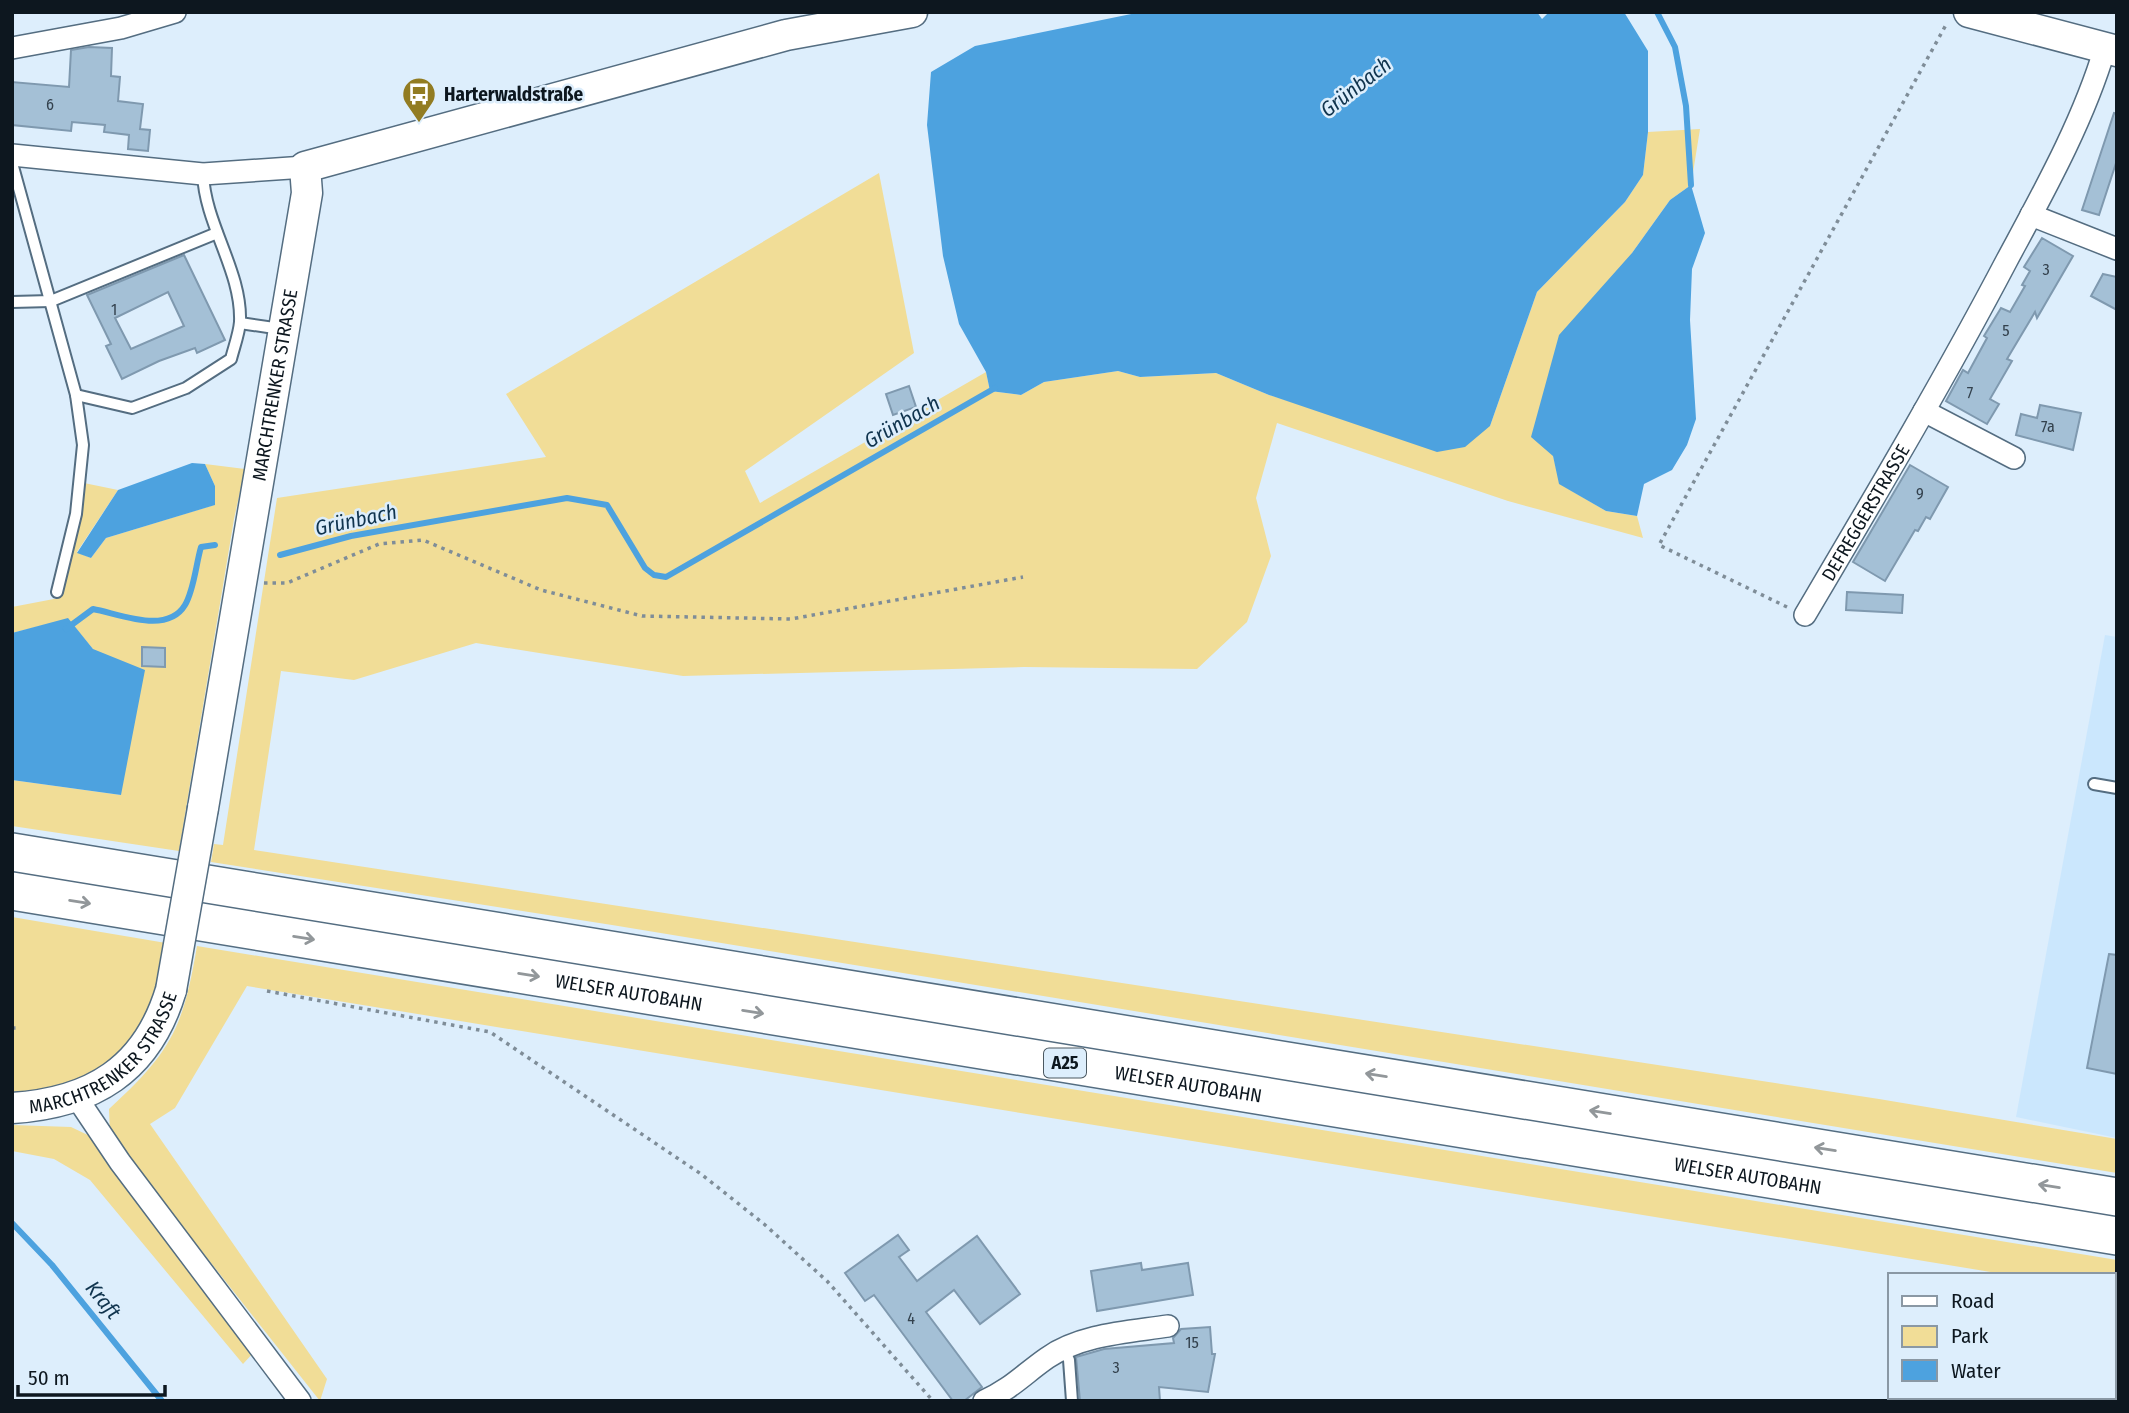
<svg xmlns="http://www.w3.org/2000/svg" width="2129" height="1413" font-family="'Fira Sans Condensed',sans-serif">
  <rect width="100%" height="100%" fill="#ddeefc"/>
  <polygon fill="#cbe7fd" points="2105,635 2117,637 2117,1138 2016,1117"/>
  <g fill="#f1dd97">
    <polygon points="1700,129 1691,185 1670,200 1632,253 1553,456 1560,484 1606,511 1637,516 1643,538 1508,501 1277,423 1256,498 1271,556 1247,622 1197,669 1024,667 683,676 476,643 354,680 281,671 254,850 1879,1099 2117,1139 2117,1173 612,925 211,862 214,844 223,845 277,498 546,457 506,394 879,173 914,353 745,471 760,503 986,372 990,391 1021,395 1044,382 1118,371 1140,377 1216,373 1269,395 1338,416 1490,426 1537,292 1625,202 1643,175 1648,132"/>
    <polygon points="205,464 245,469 234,519 179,851 12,826 12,780 121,795 93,649 68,619 12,633 12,607 59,598 84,483 118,490 77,552 91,558 106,538 214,505 215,486"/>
    <polygon points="12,917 166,943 148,1015 113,1063 77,1082 41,1092 12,1093"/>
    <path d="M197 946 2117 1260V1294H2113V1275H2009L247 986 175 1108 150 1124 327 1379 320 1401 110 1135 109 1109C171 1052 183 1029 197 946Z"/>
    <polygon points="12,1125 71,1127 92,1137 254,1352 243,1364 90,1180 54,1159 12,1151"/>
  </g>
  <g fill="#4da2df">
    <polygon points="1141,12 1537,12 1542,19 1549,12 1624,12 1648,51 1648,132 1643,175 1625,202 1537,292 1490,426 1465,447 1437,452 1269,395 1216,373 1140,377 1118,371 1044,382 1021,395 990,391 986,372 959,324 943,256 927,125 931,72 975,46"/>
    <polygon points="1691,185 1705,233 1692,269 1690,320 1696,419 1687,445 1672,470 1644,484 1637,516 1606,511 1559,484 1553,456 1531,437 1559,335 1632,253 1670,200"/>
    <polygon points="192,463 205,464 215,486 215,505 106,538 91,558 77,553 118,490"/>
    <polygon points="68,618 93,649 145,670 121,795 12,780 12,633"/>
  </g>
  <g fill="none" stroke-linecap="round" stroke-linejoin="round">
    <g stroke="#4da2df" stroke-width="6">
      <polyline points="1657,12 1675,47 1686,106 1691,185"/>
      <polyline points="280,555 351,536 567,498 607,505 645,568 654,575 666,577 995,388"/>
      <path d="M66 629 93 609C120 614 167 635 185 605 194 590 196 564 201 547L215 545"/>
      <polyline points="12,1223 52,1265 162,1401"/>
    </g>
  </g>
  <g fill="#a4c0d6" stroke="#7f99af" stroke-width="2" fill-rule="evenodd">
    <polygon points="89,47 112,48 111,76 120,77 118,101 143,104 140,129 150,130 148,151 128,149 129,135 104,132 105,125 72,122 71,131 12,125 12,82 69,87 71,50"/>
    <polygon points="2114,113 2117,114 2117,160 2099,215 2082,210"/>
    <polygon points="2042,238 2073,256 2037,318 2035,312 2007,359 2012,361 1990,399 1999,404 1987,424 1946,401 1963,370 1968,373 1987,338 1984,336 2001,308 2010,312 2025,286 2022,285 2030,271 2024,267"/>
    <path d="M184 255 225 340 197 353 195 348 159 361 122 379 106 346 111 344 87 295ZM168 292 184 326 131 349 115 318Z"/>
    <polygon points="2103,274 2117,277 2117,310 2091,296"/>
    <polygon points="909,386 916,407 893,415 886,394"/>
    <polygon points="2040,405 2081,413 2073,450 2016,435 2021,414 2037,418"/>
    <polygon points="1910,465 1948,487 1930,519 1926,517 1918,531 1915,530 1885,581 1853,562"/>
    <polygon points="1847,592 1903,595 1902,613 1846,610"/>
    <polygon points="142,647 165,648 165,667 142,666"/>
    <polygon points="2109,954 2117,955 2117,1074 2087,1068"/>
    <polygon points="898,1235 909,1250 899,1257 917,1281 977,1236 1020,1294 980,1324 954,1290 926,1312 982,1387 964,1401 953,1401 874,1295 865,1301 845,1273"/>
    <polygon points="1141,1263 1142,1270 1188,1263 1193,1295 1097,1311 1091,1271"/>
    <polygon points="1210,1327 1212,1354 1215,1354 1208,1392 1159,1387 1160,1401 1080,1401 1076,1357 1104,1349 1174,1343 1173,1338 1181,1329"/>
  </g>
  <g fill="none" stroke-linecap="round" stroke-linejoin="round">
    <g stroke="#546d81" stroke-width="14">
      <g id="lane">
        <polyline points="12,163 76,395 83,445 76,514 57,592"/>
        <polyline points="12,302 51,301 217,233"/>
        <polyline points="240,323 281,329"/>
        <path d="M76 395 132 408 186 388 231 359C234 347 239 334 240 322 242 271 205 225 203 174"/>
        <polyline points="2094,784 2117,788"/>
        <polyline points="1064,1349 1069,1360 1072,1401"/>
      </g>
    </g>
    <g stroke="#546d81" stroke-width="24">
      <g id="street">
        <polyline points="12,48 121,28 175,12"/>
        <polyline points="12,155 203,174 305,167"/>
        <polyline points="2031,215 2117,249"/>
        <polyline points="1924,411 2014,458"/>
        <path id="s1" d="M1805 615C1874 498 1944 380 2007 260 2043 193 2083 122 2105 48"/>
        <polyline points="77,1098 120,1162 300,1401"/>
        <path d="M984 1401C1011 1389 1024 1374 1047 1358 1081 1334 1129 1332 1168 1326"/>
      </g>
    </g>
    <g stroke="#546d81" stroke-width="33">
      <g id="secondary">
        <polyline points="1969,12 2117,51"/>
        <path id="s2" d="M203 808 307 193 305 167 786 35 912 12"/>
        <path id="s3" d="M12 1108C92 1103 147 1070 171 990"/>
      </g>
    </g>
    <g stroke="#546d81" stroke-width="40">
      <g id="highway">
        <polyline points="12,852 2117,1197"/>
        <path id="s4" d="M12 891 2117 1236"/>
      </g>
    </g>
    <g stroke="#7f8d98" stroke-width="3.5" stroke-dasharray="3.5 5" stroke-linecap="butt">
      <polyline points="264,583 287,583 379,544 423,540 541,590 642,616 791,619 1023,577"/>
      <polyline points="1787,607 1659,545 1947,23"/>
      <polyline points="267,991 490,1032 701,1174 764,1224 827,1281 933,1401"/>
      <polyline points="12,1028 16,1028"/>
    </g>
    <use href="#lane" stroke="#fff" stroke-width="10"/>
    <use href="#street" stroke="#fff" stroke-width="21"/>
    <use href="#secondary" stroke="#fff" stroke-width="30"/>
    <use href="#highway" stroke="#fff" stroke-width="37"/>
    <g stroke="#546d81" stroke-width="33" stroke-linecap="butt">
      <polyline id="secondary-bridge" points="171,990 203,808"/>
    </g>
    <use href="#secondary-bridge" stroke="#fff" stroke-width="30"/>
  </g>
  <defs><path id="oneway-shaft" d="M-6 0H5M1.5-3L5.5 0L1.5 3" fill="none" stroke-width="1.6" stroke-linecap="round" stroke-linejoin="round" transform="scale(1.75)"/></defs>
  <g stroke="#92979a">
    <use href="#oneway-shaft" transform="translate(80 902) rotate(9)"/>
    <use href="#oneway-shaft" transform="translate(304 938) rotate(9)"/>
    <use href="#oneway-shaft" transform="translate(529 975) rotate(9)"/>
    <use href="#oneway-shaft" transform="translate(753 1012) rotate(9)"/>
    <use href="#oneway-shaft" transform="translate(1376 1075) rotate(-171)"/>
    <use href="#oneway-shaft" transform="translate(1600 1112) rotate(-171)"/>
    <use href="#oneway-shaft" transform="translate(1825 1149) rotate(-171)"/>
    <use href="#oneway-shaft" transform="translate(2049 1186) rotate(-171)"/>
  </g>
  <defs>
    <g id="bus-pin" transform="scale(1.75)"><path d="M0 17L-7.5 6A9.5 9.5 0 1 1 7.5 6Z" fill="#927c22" stroke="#ddeefc"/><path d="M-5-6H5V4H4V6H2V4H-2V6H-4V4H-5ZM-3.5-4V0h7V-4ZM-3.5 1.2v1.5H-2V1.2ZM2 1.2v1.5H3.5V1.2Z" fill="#fff"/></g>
  </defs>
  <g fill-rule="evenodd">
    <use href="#bus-pin" x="419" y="94"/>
  </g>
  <g text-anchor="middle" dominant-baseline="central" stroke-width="5" stroke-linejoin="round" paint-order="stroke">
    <g font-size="16" fill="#33414d">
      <text x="50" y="104">6</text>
      <text x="2046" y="269">3</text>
      <text x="114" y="309">1</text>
      <text x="2006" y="330">5</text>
      <text x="1970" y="392">7</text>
      <text x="2048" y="426">7a</text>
      <text x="1920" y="493">9</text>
      <text x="911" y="1318">4</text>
      <text x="1192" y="1342">15</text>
      <text x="1116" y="1367">3</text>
    </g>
    <rect fill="#ddeefc" stroke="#4b5861" stroke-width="2" x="1044" y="1048.5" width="42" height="29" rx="5"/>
    <g font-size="18" font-weight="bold" fill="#0d171f">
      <text x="1065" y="1063">A25</text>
    </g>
    <g font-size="19" font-weight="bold" fill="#0d171f" stroke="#ddeefc" text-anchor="start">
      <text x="444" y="94">Harterwaldstraße</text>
    </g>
    <g font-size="19" fill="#0d171f" stroke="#ddeefc">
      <text stroke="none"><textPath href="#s2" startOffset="429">MARCHTRENKER STRASSE</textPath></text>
      <text stroke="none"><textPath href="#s1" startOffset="119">DEFREGGERSTRASSE</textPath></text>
      <text stroke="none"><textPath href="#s4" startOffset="625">WELSER AUTOBAHN</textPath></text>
      <text stroke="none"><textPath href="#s3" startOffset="114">MARCHTRENKER STRASSE</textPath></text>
      <text stroke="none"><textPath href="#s4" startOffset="1192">WELSER AUTOBAHN</textPath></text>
      <text stroke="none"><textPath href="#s4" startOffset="1759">WELSER AUTOBAHN</textPath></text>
    </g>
    <g font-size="21" font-style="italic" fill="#10344e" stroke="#ddeefc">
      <text transform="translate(1356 87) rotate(-38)">Grünbach</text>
      <text transform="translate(902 422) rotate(-30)">Grünbach</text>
      <text transform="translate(356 520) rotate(-12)">Grünbach</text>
      <text transform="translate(103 1300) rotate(51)">Kraft</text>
    </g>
  </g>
  <rect width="2129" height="1413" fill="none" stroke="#0d171f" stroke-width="28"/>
  <rect x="1888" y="1273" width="228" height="126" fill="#ddeefc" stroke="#8a98a4" stroke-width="2"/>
  <rect x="1902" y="1296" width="35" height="10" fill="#ffffff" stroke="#8a98a4" stroke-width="2"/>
  <text x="1951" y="1308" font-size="21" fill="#0d171f">Road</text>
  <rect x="1902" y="1326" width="35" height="21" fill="#f1dd97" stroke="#8a98a4" stroke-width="2"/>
  <text x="1951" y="1343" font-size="21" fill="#0d171f">Park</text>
  <rect x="1902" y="1360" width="35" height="21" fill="#4da2df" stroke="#8a98a4" stroke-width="2"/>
  <text x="1951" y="1378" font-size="21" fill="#0d171f">Water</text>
  <path d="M18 1385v10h147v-10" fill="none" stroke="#0d171f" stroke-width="3.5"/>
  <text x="28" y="1385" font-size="21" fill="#0d171f" stroke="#ddeefc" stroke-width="5" paint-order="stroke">50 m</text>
</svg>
